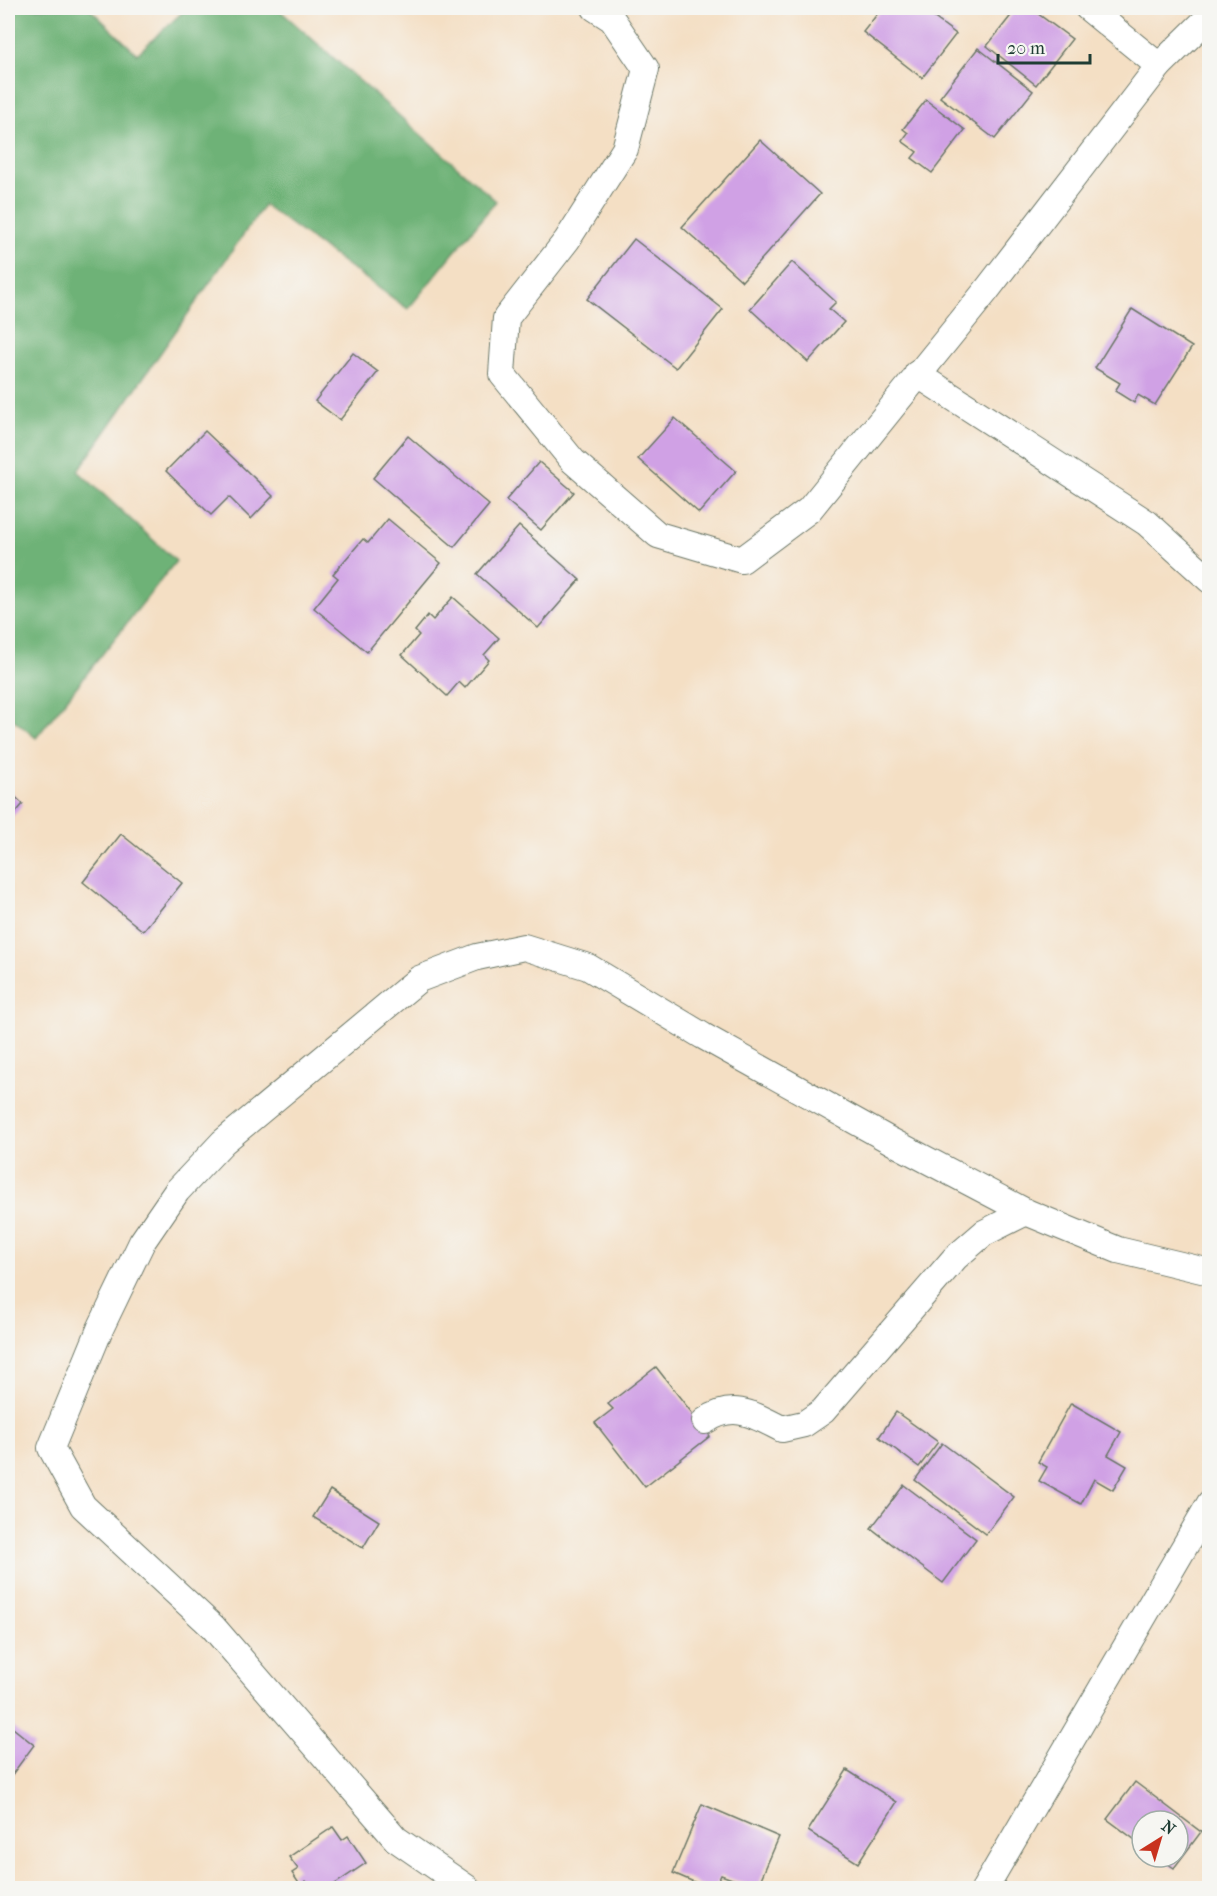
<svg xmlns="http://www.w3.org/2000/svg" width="1217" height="1896" font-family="'IM FELL French Canon',serif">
  <rect width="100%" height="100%" fill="#f6f6f2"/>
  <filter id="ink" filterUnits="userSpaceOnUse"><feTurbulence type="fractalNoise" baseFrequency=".0167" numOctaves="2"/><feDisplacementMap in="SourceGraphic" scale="12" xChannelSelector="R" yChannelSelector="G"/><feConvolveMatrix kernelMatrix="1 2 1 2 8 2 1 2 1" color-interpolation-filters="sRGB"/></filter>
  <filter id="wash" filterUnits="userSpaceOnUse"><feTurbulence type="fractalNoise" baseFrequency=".008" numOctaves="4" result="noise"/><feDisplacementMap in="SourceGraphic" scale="24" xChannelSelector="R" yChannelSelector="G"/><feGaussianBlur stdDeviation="1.35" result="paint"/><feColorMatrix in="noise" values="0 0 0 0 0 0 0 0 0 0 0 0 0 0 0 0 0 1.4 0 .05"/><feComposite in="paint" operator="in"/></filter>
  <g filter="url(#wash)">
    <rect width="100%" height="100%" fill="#f4dfc4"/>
    <polygon fill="#6eb277" stroke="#467856" stroke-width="1.5" points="8,8 89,8 137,54 187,8 277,8 496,201 408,309 264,205 78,471 176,561 36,738 8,715"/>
    <g id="blocks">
      <g fill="#d0a1e5">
        <polygon points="882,8 921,8 956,34 922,78 863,32"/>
        <polygon points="1017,8 1030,8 1072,39 1036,85 987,46"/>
        <polygon points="978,48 1033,91 995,139 940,97"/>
        <polygon points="926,100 965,130 932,173 912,158 917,152 902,141 908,133 903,129"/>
        <polygon points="760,140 820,194 742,281 682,227"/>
        <polygon points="634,239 723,309 676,368 587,299"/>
        <polygon points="792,262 836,302 829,309 844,322 808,362 750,309"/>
        <polygon points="1132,309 1192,347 1155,405 1138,395 1134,403 1115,391 1120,383 1095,368"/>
        <polygon points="353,353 378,372 340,420 315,401"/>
        <polygon points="675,418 736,471 699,513 638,459"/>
        <polygon points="205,431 273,496 251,519 229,497 211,515 166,471"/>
        <polygon points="408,436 489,505 454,547 373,478"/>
        <polygon points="539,462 574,492 541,530 506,500"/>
        <polygon points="388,519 441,563 367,652 314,608 338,578 333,574 363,539 368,543"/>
        <polygon points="519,526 580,580 538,628 477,574"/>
        <polygon points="453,597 499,638 484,655 489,660 465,688 459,682 447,696 402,655 419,635 415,631 428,615 433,620"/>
        <polygon points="8,790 23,804 8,822"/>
        <polygon points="121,834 182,883 143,931 83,882"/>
        <polygon points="656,1367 710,1436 645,1487 595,1423 613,1409 608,1404"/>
        <polygon points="1071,1403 1121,1432 1108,1455 1127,1466 1113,1490 1094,1479 1081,1504 1039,1481 1047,1467 1038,1462"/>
        <polygon points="896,1412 938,1442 919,1467 879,1437"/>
        <polygon points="942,1443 1014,1497 986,1534 915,1480"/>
        <polygon points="904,1485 976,1539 943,1583 871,1528"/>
        <polygon points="330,1490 379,1521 363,1548 313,1517"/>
        <polygon points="8,1724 34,1745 8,1780"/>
        <polygon points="847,1770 897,1802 858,1863 808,1831"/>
        <polygon points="1135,1782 1201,1832 1174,1868 1158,1857 1178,1857 1178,1821 1142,1821 1142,1845 1107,1819"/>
        <polygon points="702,1804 779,1837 757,1888 721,1875 715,1888 708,1888 673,1873"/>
        <polygon points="333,1827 342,1840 348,1836 366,1863 329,1888 311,1888 306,1881 300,1885 292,1873 298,1869 289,1857"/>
      </g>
    </g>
  </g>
  <g filter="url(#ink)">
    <use href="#blocks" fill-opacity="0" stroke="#6a7666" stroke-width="1.5"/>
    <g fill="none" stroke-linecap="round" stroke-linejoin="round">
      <g stroke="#6a7666" stroke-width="28">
        <g id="minor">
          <polyline points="595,8 612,19 646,69 625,149 567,240 506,318 502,374 573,461 658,535 742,560 809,510 986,291 1159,66 1210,16"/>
          <polyline points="1088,8 1159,66"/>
          <polyline points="917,374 1147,523 1210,580"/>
          <path d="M705 1421C734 1401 754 1415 782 1429L804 1424 823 1411 955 1258 984 1233 1026 1212"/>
          <polyline points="467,1888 396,1839 213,1627 83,1506 51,1448 100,1329 142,1242 177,1191 223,1142 419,979 477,957 524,947 588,967 703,1036 891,1141 1026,1212 1118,1250 1210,1272"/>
          <polyline points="985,1888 1210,1503"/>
        </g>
      </g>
      <use href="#minor" stroke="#fff" stroke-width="26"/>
    </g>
  </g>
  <rect width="1217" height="1896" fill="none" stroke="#f6f6f2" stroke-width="30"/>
  <g transform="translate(1160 1839) rotate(37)"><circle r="28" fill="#f6f6f2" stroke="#a0aca6" stroke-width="1.5"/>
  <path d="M0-4.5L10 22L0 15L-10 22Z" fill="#c8321e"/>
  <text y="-9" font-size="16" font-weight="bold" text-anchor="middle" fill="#1f3d34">N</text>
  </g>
  <path d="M998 54v9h92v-9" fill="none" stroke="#1f3d34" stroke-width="3"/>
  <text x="1007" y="54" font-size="18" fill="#1f3d34" stroke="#f6f6f2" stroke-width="4.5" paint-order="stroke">20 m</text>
</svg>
